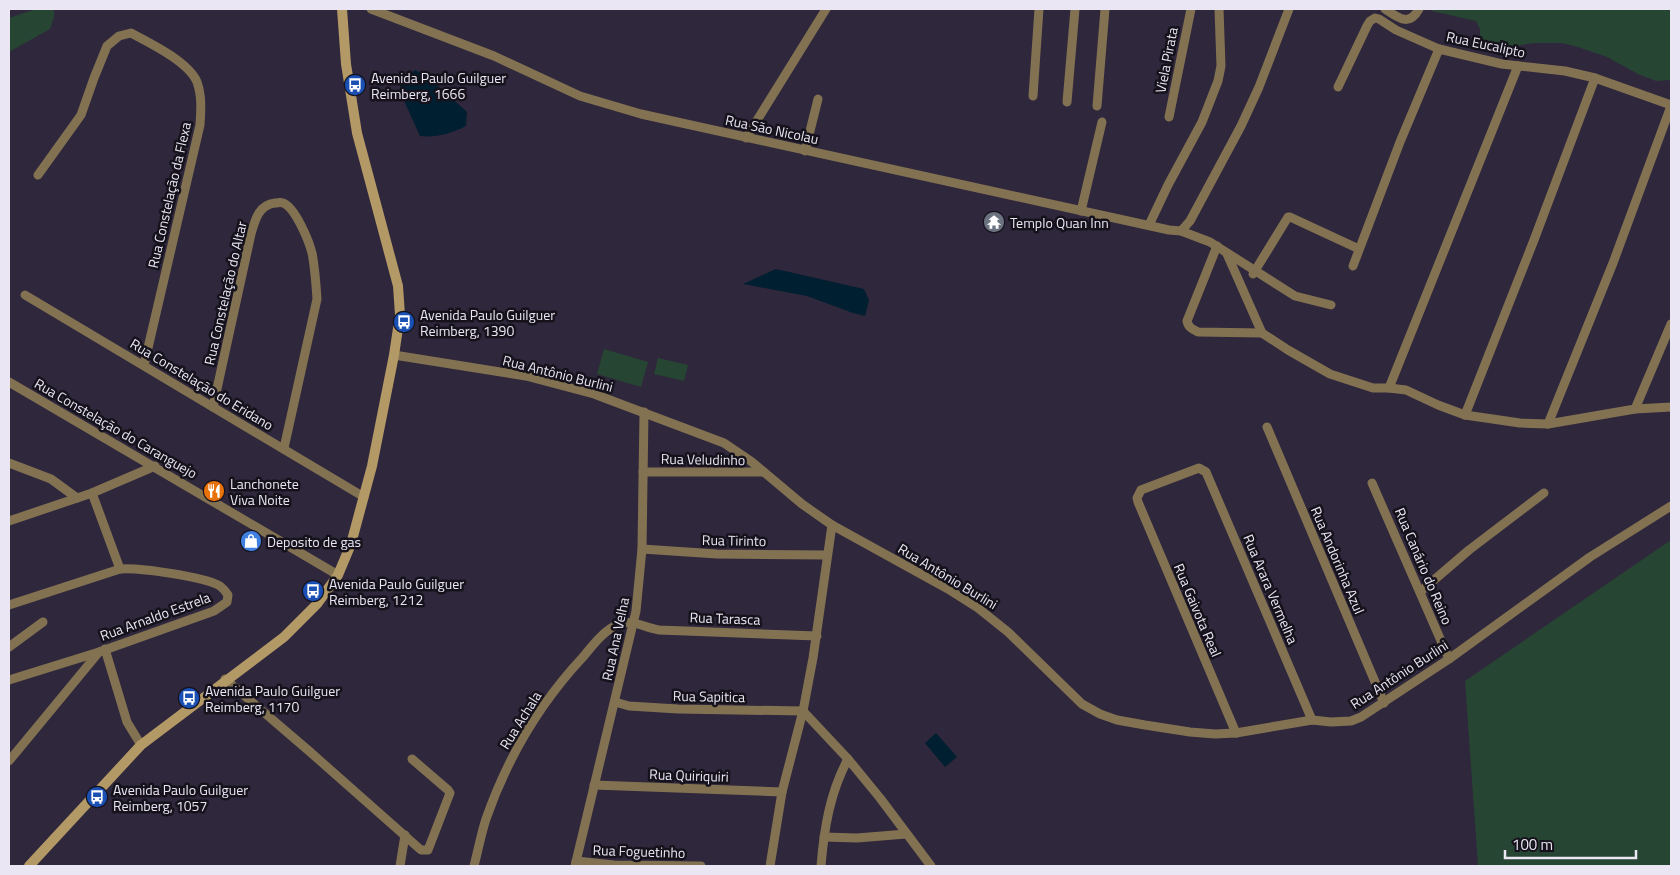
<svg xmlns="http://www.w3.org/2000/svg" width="1680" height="875" font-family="'Titillium Web',sans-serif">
  <rect width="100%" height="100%" fill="#2f273c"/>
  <g fill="#274533">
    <polygon points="36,9 54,9 54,17 50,29 9,52 9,18"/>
    <polygon points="1432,9 1671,9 1671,80 1656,81 1638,74 1607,57 1578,47 1562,43 1533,43 1494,50 1480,45 1480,29 1476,21 1432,11"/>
    <polygon points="604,349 648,362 641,387 597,374"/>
    <polygon points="658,358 688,365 684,381 654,374"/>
    <polygon points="1671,540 1671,866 1478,866 1465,681"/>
  </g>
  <g fill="#001f31">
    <path d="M415 70 429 78 467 112 466 126C452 133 436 138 420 136L401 94 400 82Z"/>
    <polygon points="776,269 864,289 869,300 865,316 853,313 807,296 743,284"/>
    <polygon points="936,733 957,757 945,767 925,743"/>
  </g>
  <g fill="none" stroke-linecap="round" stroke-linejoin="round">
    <g stroke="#827252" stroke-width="9">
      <polyline points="371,9 494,56 580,96 641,114 1169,230 1181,231 1210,242 1295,296 1331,305"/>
      <path d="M1385 9C1399 18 1409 27 1419 9"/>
      <polyline points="1338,87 1367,26 1370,21 1375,18 1379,19 1396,30 1439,49 1502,64 1565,71 1595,78 1671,105"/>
      <polyline points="1033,96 1039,9"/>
      <polyline points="1067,102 1075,9"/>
      <polyline points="1097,106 1105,9"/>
      <polyline points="1169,117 1191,9"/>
      <polyline points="746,138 826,9"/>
      <polyline points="805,151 818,99"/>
      <path d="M38 175 81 115 94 78 107 46 119 36 131 33C150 43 189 62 197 82 202 96 201 110 200 125L144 365"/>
      <polyline points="1081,211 1102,122"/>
      <polyline points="1149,225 1168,185 1202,122 1218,81 1221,66 1219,9"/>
      <polyline points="1181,231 1190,221 1241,126 1259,87 1289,9"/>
      <path d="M1217 246 1187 321C1188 327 1192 329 1198 332L1262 333"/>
      <polyline points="1227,254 1262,333 1288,350 1330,374 1373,388 1389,388 1406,390 1438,405 1465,415 1520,423 1548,424 1635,409 1671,324"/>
      <polyline points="1353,266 1400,142 1439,49"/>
      <polyline points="1253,274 1288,217 1290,217 1359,249"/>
      <polyline points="25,295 364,497"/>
      <polyline points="394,355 526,376 594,394 724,443 752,462 802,504 832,525 948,589 978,608 1008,632 1082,704 1100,714 1117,720 1145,725 1190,732 1215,734 1236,733 1312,720 1331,722 1351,721 1361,717 1449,659 1590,557 1671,506"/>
      <polyline points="9,382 338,575"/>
      <polyline points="1389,388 1518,66"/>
      <path d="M213 407 251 234C255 221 258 205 275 203 278 203 280 202 283 203 295 207 309 241 312 253 315 268 316 284 317 299L284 448"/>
      <polyline points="1635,409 1671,407"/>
      <polyline points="1465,415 1534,240 1595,78"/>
      <polyline points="1548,424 1613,263 1671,106"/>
      <polyline points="1267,427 1384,703"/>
      <polyline points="9,463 51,479 77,498"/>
      <polyline points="643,472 763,472"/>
      <polyline points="1372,483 1449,659"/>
      <polyline points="92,493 120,569"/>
      <polyline points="9,521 92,493 155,466"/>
      <polyline points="642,549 717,554 827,555"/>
      <polyline points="1420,592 1469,550 1544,493"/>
      <path d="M9 605 120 569C138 567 205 577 220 586 224 589 226 592 228 595L227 602 214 611 99 652 9 680"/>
      <polyline points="9,647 43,622"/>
      <polyline points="105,649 127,722 141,745"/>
      <polyline points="225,679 309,751 421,850 428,850 450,793 448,790 412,759"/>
      <polyline points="615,702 629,706 678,709 803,711 848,759"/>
      <polyline points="1236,733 1138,502 1137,498 1141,490 1199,468 1206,472 1312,720"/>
      <polyline points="9,761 99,652"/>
      <polyline points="594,785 782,792"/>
      <polyline points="824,837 857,838 906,834"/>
      <polyline points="576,861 614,865 701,866"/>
      <polyline points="400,866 405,835"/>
      <path d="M474 866C478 851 481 834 486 819 507 759 540 703 583 657 593 645 604 630 619 624 633 619 645 628 659 630L817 636"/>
      <polyline points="575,866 636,611 642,549 644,412"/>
      <polyline points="770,866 782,792 803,711 813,658 832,525"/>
      <path d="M821 866C824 829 830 792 848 759L880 798 931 866"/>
    </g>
    <polyline stroke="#b39965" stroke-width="10" points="29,866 141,745 284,637 317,604 338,575 351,544 372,466 394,355 400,315 398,286 357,133 346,64 342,9"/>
  </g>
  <defs>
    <g id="bus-disc" transform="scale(1.125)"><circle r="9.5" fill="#1a4fb4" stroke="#15121c"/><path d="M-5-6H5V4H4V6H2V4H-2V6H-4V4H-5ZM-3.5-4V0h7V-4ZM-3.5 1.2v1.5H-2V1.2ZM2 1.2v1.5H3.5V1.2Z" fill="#fff"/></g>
    <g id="temple-disc" transform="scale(1.125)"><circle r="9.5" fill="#6b7280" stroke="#15121c"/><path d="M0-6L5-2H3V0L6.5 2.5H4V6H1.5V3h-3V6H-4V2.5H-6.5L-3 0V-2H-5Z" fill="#fff"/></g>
    <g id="restaurant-disc" transform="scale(1.125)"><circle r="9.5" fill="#e8710a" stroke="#15121c"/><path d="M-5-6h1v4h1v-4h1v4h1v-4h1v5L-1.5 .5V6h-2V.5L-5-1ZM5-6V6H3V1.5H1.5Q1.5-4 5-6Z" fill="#fff"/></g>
    <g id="shop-disc" transform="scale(1.125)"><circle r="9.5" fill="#3f7fe0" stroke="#15121c"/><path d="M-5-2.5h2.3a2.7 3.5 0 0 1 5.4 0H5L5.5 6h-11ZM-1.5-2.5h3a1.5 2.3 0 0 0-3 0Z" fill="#fff"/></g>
  </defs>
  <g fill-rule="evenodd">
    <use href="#bus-disc" x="355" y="85"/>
    <use href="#temple-disc" x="994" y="222"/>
    <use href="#bus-disc" x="404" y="322"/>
    <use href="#restaurant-disc" x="214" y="491"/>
    <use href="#shop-disc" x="251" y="541"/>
    <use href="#bus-disc" x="313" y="591"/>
    <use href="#bus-disc" x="189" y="698"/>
    <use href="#bus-disc" x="97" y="797"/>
  </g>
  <g text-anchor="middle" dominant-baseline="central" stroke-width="5" stroke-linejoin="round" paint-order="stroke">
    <g font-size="14" fill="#eae6f4" stroke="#15121c">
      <text transform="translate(1486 44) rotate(12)">Rua Eucalipto</text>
      <text transform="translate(1166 60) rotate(-79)">Viela Pirata</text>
      <text transform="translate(772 129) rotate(12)">Rua São Nicolau</text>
      <text transform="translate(169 195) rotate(-77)">Rua Constelação da Flexa</text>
      <text transform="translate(225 293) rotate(-77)">Rua Constelação do Altar</text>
      <text transform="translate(558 373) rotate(14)">Rua Antônio Burlini</text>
      <text transform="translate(202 384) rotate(31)">Rua Constelação do Eridano</text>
      <text transform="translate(116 428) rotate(30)">Rua Constelação do Caranguejo</text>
      <text transform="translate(703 459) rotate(1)">Rua Veludinho</text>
      <text transform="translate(734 540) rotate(1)">Rua Tirinto</text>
      <text transform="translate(1338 560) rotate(67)">Rua Andorinha Azul</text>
      <text transform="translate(1424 566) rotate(67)">Rua Canário do Reino</text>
      <text transform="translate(948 576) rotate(31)">Rua Antônio Burlini</text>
      <text transform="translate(1271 589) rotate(67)">Rua Arara Vermelha</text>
      <text transform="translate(1198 610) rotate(67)">Rua Gaivota Real</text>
      <text transform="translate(155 616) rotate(-20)">Rua Arnaldo Estrela</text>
      <text transform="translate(725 618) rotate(2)">Rua Tarasca</text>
      <text transform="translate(615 639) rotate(-78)">Rua Ana Velha</text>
      <text transform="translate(1399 674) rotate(-33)">Rua Antônio Burlini</text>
      <text transform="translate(709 696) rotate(1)">Rua Sapitica</text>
      <text transform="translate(520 720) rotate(-58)">Rua Achala</text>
      <text transform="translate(689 775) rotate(2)">Rua Quiriquiri</text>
      <text transform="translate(639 851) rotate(2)">Rua Foguetinho</text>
    </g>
    <g font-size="14" fill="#eae6f4" stroke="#15121c" text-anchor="start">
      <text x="371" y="77">Avenida Paulo Guilguer<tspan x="371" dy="16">Reimberg, 1666</tspan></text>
      <text x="1010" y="222">Templo Quan Inn</text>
      <text x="420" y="314">Avenida Paulo Guilguer<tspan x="420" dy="16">Reimberg, 1390</tspan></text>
      <text x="230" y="483">Lanchonete<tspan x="230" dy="16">Viva Noite</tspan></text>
      <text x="267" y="541">Deposito de gas</text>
      <text x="329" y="583">Avenida Paulo Guilguer<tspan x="329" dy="16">Reimberg, 1212</tspan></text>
      <text x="205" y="690">Avenida Paulo Guilguer<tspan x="205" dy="16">Reimberg, 1170</tspan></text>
      <text x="113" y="789">Avenida Paulo Guilguer<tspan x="113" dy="16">Reimberg, 1057</tspan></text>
    </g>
  </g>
  <rect width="1680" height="875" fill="none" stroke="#eae6f4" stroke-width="20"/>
  <path d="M1505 850v8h131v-8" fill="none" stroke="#eae6f4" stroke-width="2.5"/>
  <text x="1512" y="850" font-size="15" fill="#eae6f4" stroke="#15121c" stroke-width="4" paint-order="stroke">100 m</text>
</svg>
